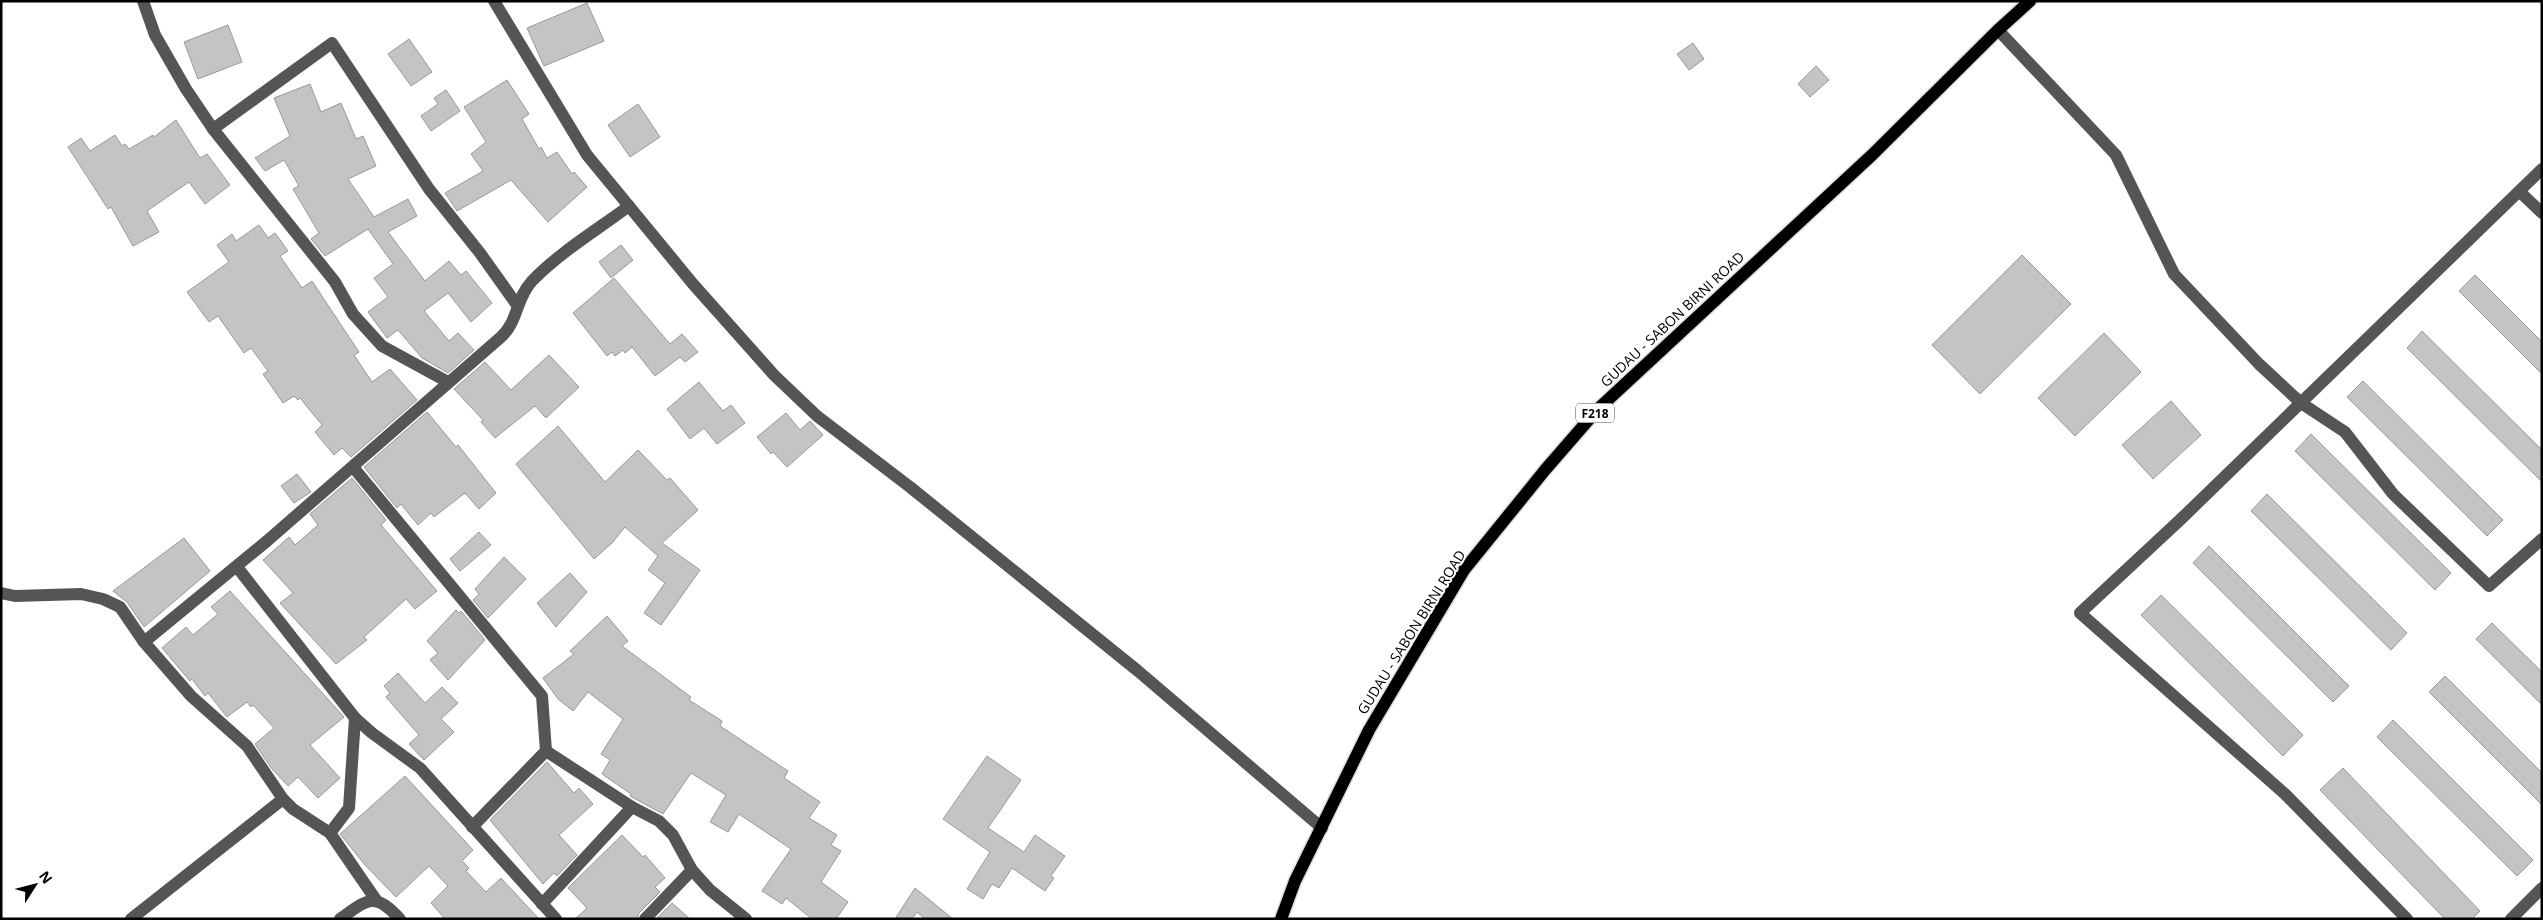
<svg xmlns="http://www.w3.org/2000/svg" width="2543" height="920" font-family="'Open Sans',sans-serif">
  <rect width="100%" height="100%" fill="#fff"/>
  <g fill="#c4c4c4" stroke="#999">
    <polygon points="587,3 604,41 544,66 527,28"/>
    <polygon points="228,25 242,62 198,79 184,42"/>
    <polygon points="409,39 432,72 411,86 388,54"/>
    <polygon points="1693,43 1704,59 1689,70 1677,54"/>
    <polygon points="1816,66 1829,80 1810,97 1798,84"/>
    <polygon points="507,80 529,114 522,119 539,149 541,147 547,158 557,152 572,174 574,172 587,187 548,222 511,180 457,211 445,193 483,171 471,154 486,142 464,107"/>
    <polygon points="310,84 321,112 341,103 356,139 363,136 376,166 348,179 374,217 408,199 417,216 388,232 425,281 449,261 461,275 466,271 492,303 471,322 448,293 424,311 449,341 458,333 474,350 448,373 422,358 398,330 387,338 368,312 388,297 374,278 393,264 368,229 325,256 311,239 319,233 293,189 299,186 284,160 265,171 255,158 290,136 274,98"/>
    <polygon points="446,90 460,111 431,131 421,116 438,104 434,98"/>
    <polygon points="638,104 660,137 630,157 608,125"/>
    <polygon points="176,120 200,158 207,154 230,185 205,204 189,182 147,211 159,232 133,246 111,207 108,209 68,147 81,138 90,151 115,135 122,146 125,144 129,149 153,135 154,137"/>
    <polygon points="259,225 268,238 275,233 288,251 280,256 302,288 312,281 359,352 354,355 372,382 390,369 417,400 351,457 342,448 334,455 315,432 322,425 300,398 298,400 294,396 283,403 263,374 268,371 251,348 244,353 218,316 209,322 187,292 229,262 217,245 232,234 236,241"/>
    <polygon points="621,245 633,260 611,278 599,262"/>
    <polygon points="2022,255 2071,304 1980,394 1932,345"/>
    <polygon points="2475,275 2542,342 2542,374 2459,291"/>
    <polygon points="614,278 670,344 682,334 698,352 685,362 680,357 655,376 632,347 625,353 623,350 615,356 612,352 607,356 573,313"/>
    <polygon points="2422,331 2542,450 2542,482 2407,348"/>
    <polygon points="2104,333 2141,372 2075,436 2038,398"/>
    <polygon points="549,355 579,387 546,418 535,406 495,438 481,422 483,420 454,389 485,362 511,390"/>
    <polygon points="2363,381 2503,520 2487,536 2347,397"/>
    <polygon points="699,382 723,411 731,405 745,423 717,444 704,428 690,439 667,409"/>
    <polygon points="2171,401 2201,435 2153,479 2122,445"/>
    <polygon points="427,412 456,447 458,445 496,493 479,509 465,493 434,517 431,513 418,525 401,504 397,508 364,467"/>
    <polygon points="786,413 800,430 810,421 823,435 787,467 773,452 771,454 757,437"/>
    <polygon points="558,426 605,482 638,450 667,480 670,478 698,510 662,543 700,570 661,625 644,613 665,583 648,570 658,556 625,527 612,543 594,559 516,464"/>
    <polygon points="2311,434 2451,573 2435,590 2295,451"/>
    <polygon points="297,474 311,492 294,503 281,486"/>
    <polygon points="352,478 386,520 381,525 437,591 415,609 406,599 364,637 367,640 336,664 280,603 293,593 263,560 289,537 295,545 318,525 310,514"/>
    <polygon points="2267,494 2407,633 2391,650 2251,511"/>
    <polygon points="479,532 491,545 460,571 450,559"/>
    <polygon points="184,538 210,571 144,627 127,602 113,591"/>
    <polygon points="2209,546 2349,686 2333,702 2193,563"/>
    <polygon points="504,557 526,579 488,618 473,600 479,594 475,589"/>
    <polygon points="570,573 587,592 556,627 537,603"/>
    <polygon points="230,591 344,717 310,745 340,778 318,798 298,777 288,786 272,769 255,744 274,728 253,705 251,707 247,702 227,717 208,693 205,696 192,679 190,681 162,648 186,627 193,635 218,614 211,607"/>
    <polygon points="2161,595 2303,735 2283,756 2141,615"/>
    <polygon points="456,610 459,613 461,611 485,640 448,680 430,660 438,653 427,641"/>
    <polygon points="607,616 628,641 622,646 691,697 689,700 722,721 720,726 788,771 784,778 820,802 809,818 837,835 831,845 841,851 821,882 848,902 836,919 812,919 786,898 782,904 762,891 791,849 739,814 728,832 710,822 726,795 691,773 663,814 630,796 631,794 602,774 610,760 601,754 623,719 588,692 573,711 558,699 543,678 574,654 570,651"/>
    <polygon points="2492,623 2542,672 2542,705 2476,639"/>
    <polygon points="398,673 425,703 442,687 458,703 441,719 454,732 424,760 409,744 419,735 386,697 390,693 384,686"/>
    <polygon points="2445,676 2542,773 2542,805 2429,692"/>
    <polygon points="2393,720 2533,860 2517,876 2377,737"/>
    <polygon points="987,756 1021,780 988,828 1024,852 1035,835 1065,856 1051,876 1054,878 1045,891 1012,868 999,888 992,884 983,899 967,889 990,852 943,819"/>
    <polygon points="547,762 574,793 579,788 593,804 559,835 577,855 557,876 554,873 543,884 490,820"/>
    <polygon points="2343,768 2480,911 2472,919 2445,919 2320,790"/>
    <polygon points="405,776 473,850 462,861 469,868 466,871 486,892 501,878 539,919 445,919 431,903 448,886 429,866 396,897 365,865 340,834"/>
    <polygon points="622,835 643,857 645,855 665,878 655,887 660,892 639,913 637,919 575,919 587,908 568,888"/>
    <polygon points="915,888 953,919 925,919 917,912 912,919 895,919"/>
    <polygon points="672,903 690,919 656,919"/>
  </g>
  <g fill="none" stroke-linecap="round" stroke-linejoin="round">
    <g stroke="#dbdbdb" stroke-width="15">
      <polyline id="major" points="1281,919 1295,881 1369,730 1464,570 1545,470 1598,409 1872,155 1998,30 2030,1"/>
    </g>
    <g stroke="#555" stroke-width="12">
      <polyline points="143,1 155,35 186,89 213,129 335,282 353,314 382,346 448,382"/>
      <polyline points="494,1 587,155 693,284 774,375 817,416 910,487 1138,671 1322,828"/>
      <polyline points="1998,30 2116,155 2174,274 2259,364 2301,403 2345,432 2393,494 2489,586 2542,539"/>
      <polyline points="213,129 332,43 429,189 480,253 517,305"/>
      <polyline points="2520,192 2542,213"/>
      <polyline points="353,467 542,696 546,751 472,827"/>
      <polyline points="237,567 355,718 372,733 420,768 556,919"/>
      <polyline points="1,593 15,596 81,594 103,599 120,607 144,642 191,696 247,746 283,799 293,809 330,833"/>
      <path d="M144 642 267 541 501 337C518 322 516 298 532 281 560 252 597 230 629 206"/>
      <polyline points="355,718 349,808 330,833 376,900"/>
      <polyline points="546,751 632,807 659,821 673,835 692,870 710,890 746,919"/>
      <polyline points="542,904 632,807"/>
      <polyline points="131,919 283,799"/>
      <path d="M340 919C368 899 374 891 400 919"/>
      <polyline points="645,919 692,870"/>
      <polyline points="2407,919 2285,794 2080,613 2181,519 2542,169"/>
      <polyline points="2511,919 2542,888"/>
    </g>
    <use href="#major" stroke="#000" stroke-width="12"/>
  </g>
  <g text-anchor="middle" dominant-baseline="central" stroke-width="4" stroke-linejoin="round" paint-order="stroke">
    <rect fill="#fff" stroke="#4c4c4c" stroke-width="1" x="1576" y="403.5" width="38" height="19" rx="4"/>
    <g font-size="12" font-weight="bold" fill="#000">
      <text x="1595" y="413">F218</text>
    </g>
    <g font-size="14" fill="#000" stroke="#fff">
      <text transform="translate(1672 319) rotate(-43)">GUDAU - SABON BIRNI ROAD</text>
      <text transform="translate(1411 632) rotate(-58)">GUDAU - SABON BIRNI ROAD</text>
    </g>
  </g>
  <rect width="2543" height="920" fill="none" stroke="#000000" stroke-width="5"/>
  <g transform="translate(35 885) rotate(54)" stroke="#ffffff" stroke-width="4" paint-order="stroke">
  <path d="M0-4L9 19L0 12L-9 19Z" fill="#000000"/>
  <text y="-8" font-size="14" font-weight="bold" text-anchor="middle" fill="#000000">N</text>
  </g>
</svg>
